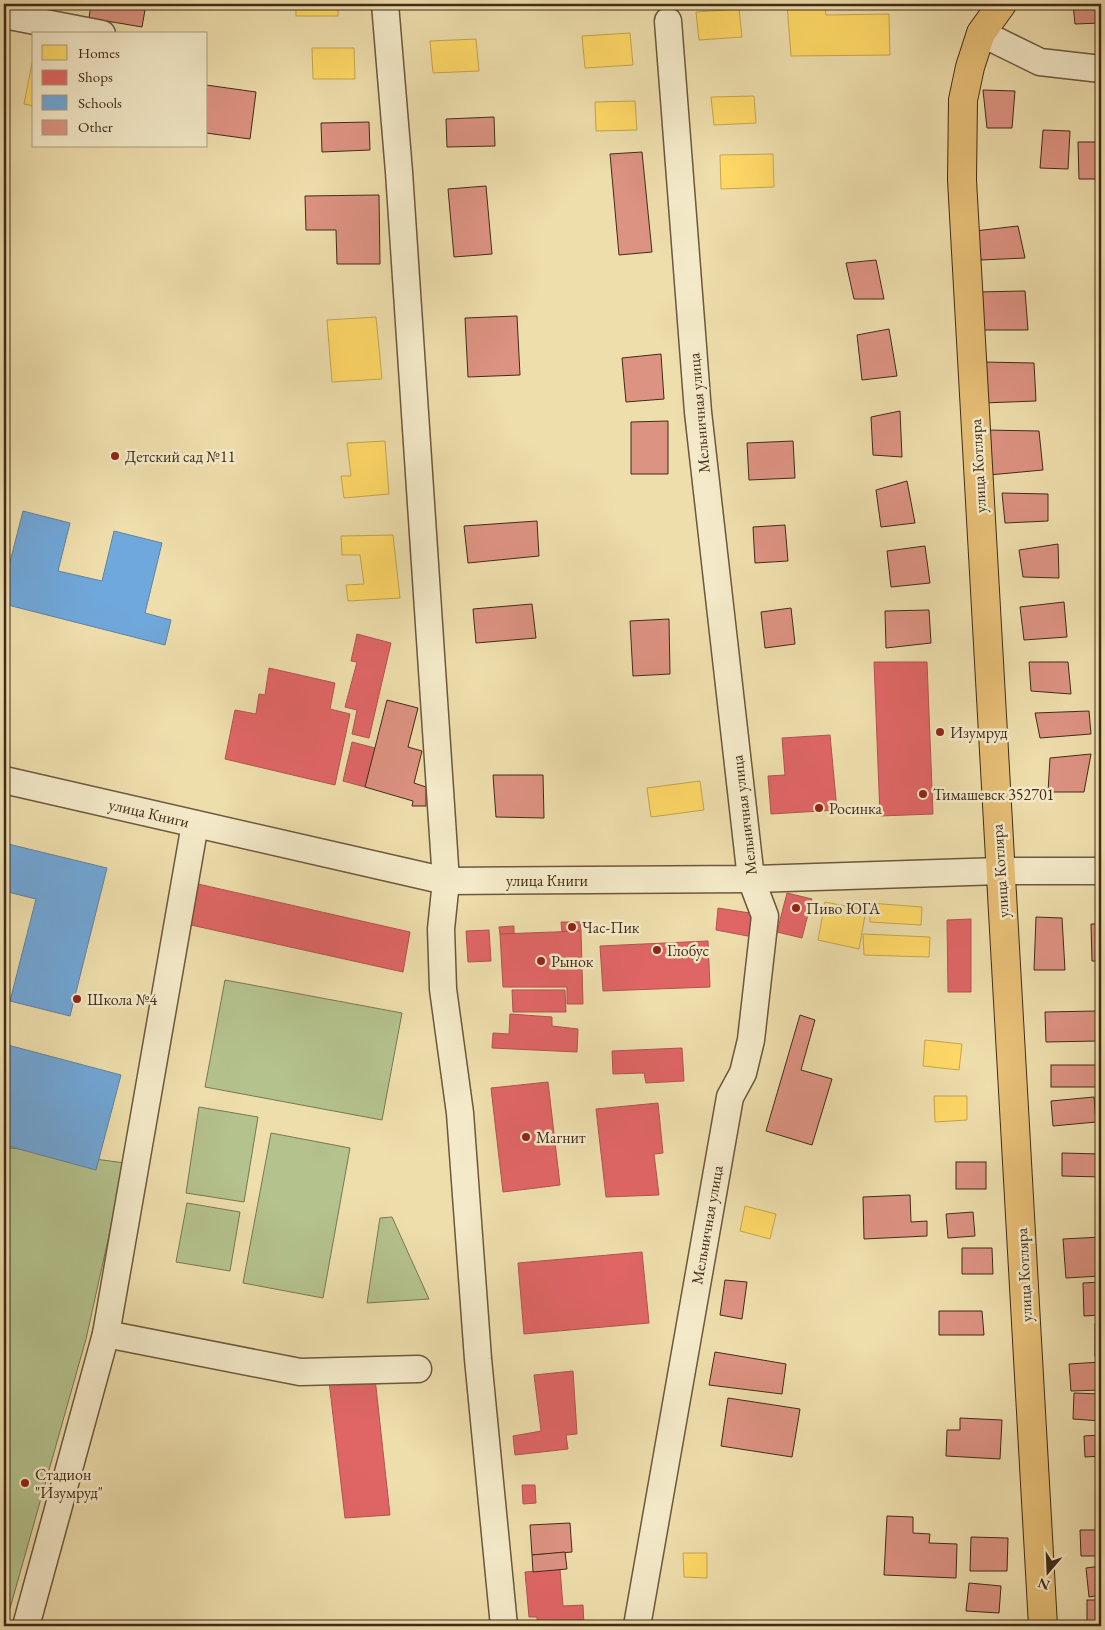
<svg xmlns="http://www.w3.org/2000/svg" width="1105" height="1630" font-family="'EB Garamond',serif">
  <rect width="100%" height="100%" fill="#eedeac"/>
  <filter id="stains"><feTurbulence type="fractalNoise" baseFrequency=".004" numOctaves="4"/><feColorMatrix values="0 0 0 0 .2 0 0 0 0 .09 0 0 0 0 .02 0 0 0 .5 -.17"/></filter>
  <radialGradient id="worn" r=".72"><stop offset=".6" stop-color="#630" stop-opacity="0"/><stop offset="1" stop-color="#630" stop-opacity=".3"/></radialGradient>
  <g fill="#b4c28d" stroke="#7a7652">
    <polygon points="225,980 402,1013 382,1120 205,1087"/>
    <polygon points="199,1107 258,1117 244,1202 186,1193"/>
    <polygon points="271,1133 350,1148 323,1298 243,1283"/>
    <polygon points="4,1147 125,1163 86,1339 5,1626 4,1626"/>
    <polygon points="187,1203 240,1212 230,1271 176,1262"/>
    <polygon points="392,1217 429,1299 367,1303 380,1218"/>
  </g>
  <g fill="#ffd966" stroke="#c6a54f">
    <rect x="296" y="4" width="42" height="12"/>
    <polygon points="787,4 825,4 826,15 889,14 890,55 791,56"/>
    <polygon points="739,9 742,37 699,40 696,12"/>
    <polygon points="630,33 633,65 585,68 582,36"/>
    <polygon points="476,39 479,71 433,73 430,41"/>
    <polygon points="312,48 354,48 355,79 313,79"/>
    <polygon points="32,63 34,64 34,106 24,104"/>
    <polygon points="754,96 756,123 714,125 711,97"/>
    <polygon points="635,101 637,130 596,131 595,102"/>
    <polygon points="773,154 774,187 721,189 720,155"/>
    <polygon points="376,317 382,379 332,382 327,320"/>
    <polygon points="385,441 389,494 344,498 341,476 351,476 347,443"/>
    <polygon points="393,535 400,598 348,601 346,585 364,584 360,555 342,555 341,536"/>
    <polygon points="700,781 704,810 651,817 647,788"/>
    <polygon points="825,902 866,910 859,949 818,940"/>
    <polygon points="870,903 922,907 921,925 870,922"/>
    <polygon points="863,934 930,937 929,957 864,955"/>
    <polygon points="925,1040 962,1044 959,1070 923,1066"/>
    <polygon points="934,1096 967,1096 967,1120 935,1122"/>
    <polygon points="745,1206 776,1214 770,1239 740,1231"/>
    <polygon points="683,1553 707,1553 707,1578 684,1577"/>
  </g>
  <g fill="#e06666" stroke="#b0544f">
    <polygon points="357,634 391,643 369,738 352,734 357,710 345,707 357,662 351,661"/>
    <polygon points="874,662 927,662 933,814 880,816"/>
    <polygon points="269,668 335,683 330,709 350,714 335,785 225,759 235,710 256,714 259,694 265,695"/>
    <polygon points="830,735 837,810 771,814 768,776 785,775 782,738"/>
    <polygon points="352,742 375,748 365,787 343,781"/>
    <polygon points="198,884 410,932 403,972 191,925"/>
    <polygon points="787,893 812,899 802,938 777,932"/>
    <polygon points="718,908 756,914 753,937 716,930"/>
    <polygon points="971,919 971,992 948,992 947,920"/>
    <polygon points="561,922 580,922 581,931 562,932"/>
    <polygon points="514,926 514,934 500,934 499,927"/>
    <polygon points="489,930 491,961 468,962 466,931"/>
    <polygon points="581,931 583,1004 567,1004 567,987 503,987 500,934"/>
    <polygon points="708,941 710,987 603,991 600,946"/>
    <polygon points="512,990 565,990 566,1012 513,1012"/>
    <polygon points="510,1014 552,1017 552,1026 578,1029 577,1052 492,1048 493,1033 509,1034"/>
    <polygon points="682,1048 684,1081 646,1083 644,1073 613,1074 612,1051"/>
    <polygon points="548,1082 560,1185 503,1192 491,1088"/>
    <polygon points="658,1103 663,1153 654,1154 659,1195 606,1197 596,1109"/>
    <polygon points="642,1252 649,1323 524,1334 518,1263"/>
    <polygon points="573,1371 577,1434 566,1435 568,1449 515,1455 513,1436 541,1431 534,1375"/>
    <polygon points="375,1378 390,1515 345,1518 329,1381"/>
    <polygon points="522,1485 535,1485 536,1503 523,1504"/>
    <polygon points="560,1569 563,1606 583,1605 584,1626 537,1626 537,1617 529,1617 525,1572"/>
  </g>
  <g fill="#6fa8dc" stroke="#6182a1">
    <polygon points="23,511 70,523 58,571 102,581 114,531 162,543 145,613 171,620 165,645 4,604 4,560 10,562"/>
    <polygon points="4,843 107,868 70,1016 10,1001 36,899 4,891"/>
    <polygon points="4,1044 121,1075 96,1170 4,1145"/>
  </g>
  <g fill="#dd9382" stroke="#412b18">
    <polygon points="91,4 146,4 142,27 89,18"/>
    <polygon points="1073,4 1101,4 1101,23 1075,24"/>
    <polygon points="206,85 256,92 250,139 206,133"/>
    <polygon points="983,90 1015,91 1012,128 987,128"/>
    <polygon points="494,117 495,146 447,147 446,119"/>
    <polygon points="369,122 370,150 322,152 321,123"/>
    <polygon points="1043,130 1070,131 1068,169 1040,168"/>
    <polygon points="1078,142 1101,142 1101,179 1079,179"/>
    <polygon points="642,152 652,252 619,255 610,154"/>
    <polygon points="486,186 492,254 454,257 448,189"/>
    <polygon points="379,195 380,264 337,264 336,230 306,230 305,196"/>
    <polygon points="1018,226 1025,258 981,260 975,231"/>
    <polygon points="876,260 884,299 854,299 846,263"/>
    <polygon points="1025,291 1028,330 979,330 976,292"/>
    <polygon points="517,316 520,375 468,377 465,318"/>
    <polygon points="889,329 897,376 862,380 857,335"/>
    <polygon points="661,354 664,399 626,402 622,358"/>
    <polygon points="981,362 1034,363 1036,401 983,403"/>
    <polygon points="900,411 902,457 873,455 871,417"/>
    <polygon points="668,421 668,474 631,474 631,422"/>
    <polygon points="985,430 1039,431 1043,470 989,475"/>
    <polygon points="793,441 795,478 749,480 747,443"/>
    <polygon points="907,481 915,523 881,527 876,490"/>
    <polygon points="1002,493 1048,494 1048,521 1005,523"/>
    <polygon points="537,521 539,556 468,563 464,526"/>
    <polygon points="785,525 788,561 755,563 753,527"/>
    <polygon points="1058,544 1059,578 1023,577 1019,550"/>
    <polygon points="925,546 930,583 891,587 887,551"/>
    <polygon points="1064,602 1067,637 1024,640 1020,607"/>
    <polygon points="532,604 536,638 476,643 473,609"/>
    <polygon points="791,608 795,644 765,648 761,612"/>
    <polygon points="929,610 931,643 886,648 885,611"/>
    <polygon points="669,619 670,674 633,676 630,621"/>
    <polygon points="1029,662 1068,662 1071,694 1031,691"/>
    <polygon points="387,700 418,708 408,747 422,751 414,783 426,787 426,806 412,806 413,801 365,787"/>
    <polygon points="1089,711 1091,734 1040,738 1035,713"/>
    <polygon points="1091,754 1084,792 1048,792 1050,758"/>
    <polygon points="493,775 543,775 544,818 496,817"/>
    <polygon points="1036,917 1062,918 1065,970 1034,970"/>
    <polygon points="1091,924 1101,924 1101,961 1092,961"/>
    <polygon points="1097,1011 1098,1041 1046,1042 1045,1012"/>
    <polygon points="800,1015 815,1020 801,1070 832,1079 812,1145 766,1131"/>
    <rect x="1051" y="1065" width="49" height="22"/>
    <polygon points="1094,1097 1096,1122 1053,1126 1051,1101"/>
    <polygon points="1062,1153 1101,1154 1101,1177 1062,1176"/>
    <rect x="956" y="1162" width="30" height="27"/>
    <polygon points="910,1195 911,1222 927,1221 927,1236 864,1239 863,1197"/>
    <polygon points="973,1212 975,1236 948,1238 946,1214"/>
    <polygon points="1101,1237 1101,1276 1066,1278 1063,1239"/>
    <polygon points="962,1248 992,1248 993,1274 962,1274"/>
    <polygon points="725,1280 747,1282 742,1319 720,1315"/>
    <polygon points="1101,1282 1101,1315 1084,1316 1083,1283"/>
    <polygon points="939,1311 982,1311 984,1335 939,1335"/>
    <rect x="1095" y="1324" width="6" height="32"/>
    <polygon points="715,1352 786,1364 782,1394 709,1385"/>
    <polygon points="1101,1362 1101,1390 1071,1391 1069,1364"/>
    <polygon points="1074,1393 1101,1394 1101,1421 1073,1419"/>
    <polygon points="728,1398 800,1409 792,1457 721,1446"/>
    <polygon points="960,1418 1002,1420 1000,1459 946,1456 947,1430 960,1430"/>
    <polygon points="1101,1435 1101,1456 1085,1457 1084,1436"/>
    <polygon points="887,1516 913,1517 913,1533 930,1534 929,1543 957,1544 956,1578 884,1575"/>
    <polygon points="570,1523 572,1552 532,1555 530,1525"/>
    <polygon points="1080,1530 1101,1530 1101,1556 1081,1556"/>
    <polygon points="971,1537 1008,1538 1007,1571 970,1571"/>
    <polygon points="565,1552 567,1569 533,1572 532,1555"/>
    <polygon points="1101,1566 1101,1595 1089,1597 1086,1568"/>
    <polygon points="969,1583 1001,1586 999,1613 966,1611"/>
    <rect x="1087" y="1600" width="14" height="26"/>
  </g>
  <g fill="none" stroke-linecap="round" stroke-linejoin="round">
    <g stroke="#6c583d" stroke-width="29">
      <g id="minor">
        <polyline points="385,4 399,172 446,881 441,929 443,989 460,1113 478,1359 504,1626"/>
        <polyline points="4,15 102,34"/>
        <polyline points="981,33 1040,62 1101,69"/>
        <polyline points="4,780 446,881 751,879 1000,871 1101,871"/>
        <polyline points="106,1334 300,1372 418,1369"/>
        <polyline points="26,1626 106,1334 195,824"/>
        <polyline points="637,1626 730,1097 743,1073 751,1040 765,916 751,879 698,412 668,21"/>
      </g>
    </g>
    <g stroke="#412b18" stroke-width="30">
      <polyline id="major" points="1002,4 981,33 970,67 963,100 962,180 1043,1626"/>
    </g>
    <use href="#minor" stroke="#f4eac9" stroke-width="26"/>
    <use href="#major" stroke="#e7bf76" stroke-width="28"/>
  </g>
  <g fill="#8f2418" stroke="#f4eac9" stroke-width="2">
    <circle cx="115" cy="456" r="5"/>
    <circle cx="940" cy="732" r="5"/>
    <circle cx="923" cy="794" r="5"/>
    <circle cx="819" cy="808" r="5"/>
    <circle cx="796" cy="908" r="5"/>
    <circle cx="572" cy="927" r="5"/>
    <circle cx="657" cy="950" r="5"/>
    <circle cx="541" cy="961" r="5"/>
    <circle cx="77" cy="999" r="5"/>
    <circle cx="526" cy="1137" r="5"/>
    <circle cx="25" cy="1483" r="5"/>
  </g>
  <g text-anchor="middle" dominant-baseline="central" stroke-width="5" stroke-linejoin="round" paint-order="stroke">
    <g font-size="16" fill="#412b18" stroke="#f4eac9">
      <text transform="translate(699 413) rotate(-95)">Мельничная улица</text>
      <text transform="translate(978 466) rotate(-93)">улица Котляра</text>
      <text transform="translate(149 813) rotate(13)">улица Книги</text>
      <text transform="translate(744 815) rotate(-97)">Мельничная улица</text>
      <text transform="translate(1000 871) rotate(-94)">улица Котляра</text>
      <text x="547" y="880">улица Книги</text>
      <text transform="translate(707 1225) rotate(-80)">Мельничная улица</text>
      <text transform="translate(1024 1275) rotate(-93)">улица Котляра</text>
    </g>
    <g font-size="16" fill="#412b18" stroke="#f4eac9" text-anchor="start">
      <text x="125" y="456">Детский сад №11</text>
      <text x="950" y="732">Изумруд</text>
      <text x="933" y="794">Тимашевск 352701</text>
      <text x="829" y="808">Росинка</text>
      <text x="806" y="908">Пиво ЮГА</text>
      <text x="582" y="927">Час-Пик</text>
      <text x="667" y="950">Глобус</text>
      <text x="551" y="961">Рынок</text>
      <text x="87" y="999">Школа №4</text>
      <text x="536" y="1137">Магнит</text>
      <text x="35" y="1474">Стадион<tspan x="35" dy="18">"Изумруд"</tspan></text>
    </g>
  </g>
  <rect width="1105" height="1630" fill="none" stroke="#eedeac" stroke-width="20"/>
  <rect x="5" y="5" width="1095" height="1620" fill="none" stroke="#412b18" stroke-width="2.5"/>
  <rect x="10" y="10" width="1085" height="1610" fill="none" stroke="#412b18"/>
  <rect x="32" y="32" width="175" height="115" fill="#f4eac9" stroke="#ac9e82"/>
  <rect x="42" y="45" width="25" height="15" fill="#ffd966" stroke="#ac9e82"/>
  <text x="78" y="58" font-size="15" fill="#412b18">Homes</text>
  <rect x="42" y="70" width="25" height="15" fill="#e06666" stroke="#ac9e82"/>
  <text x="78" y="82" font-size="15" fill="#412b18">Shops</text>
  <rect x="42" y="95" width="25" height="15" fill="#6fa8dc" stroke="#ac9e82"/>
  <text x="78" y="108" font-size="15" fill="#412b18">Schools</text>
  <rect x="42" y="120" width="25" height="15" fill="#dd9382" stroke="#ac9e82"/>
  <text x="78" y="132" font-size="15" fill="#412b18">Other</text>
  <g transform="translate(1048 1572) rotate(199)" stroke="#f4eac9" stroke-width="4" paint-order="stroke">
  <path d="M0-4L9 19L0 12L-9 19Z" fill="#412b18"/>
  <text y="-8" font-size="14" font-weight="bold" text-anchor="middle" fill="#412b18">N</text>
  </g>
  <rect width="100%" height="100%" filter="url(#stains)"/>
  <rect width="100%" height="100%" fill="url(#worn)"/>
</svg>
